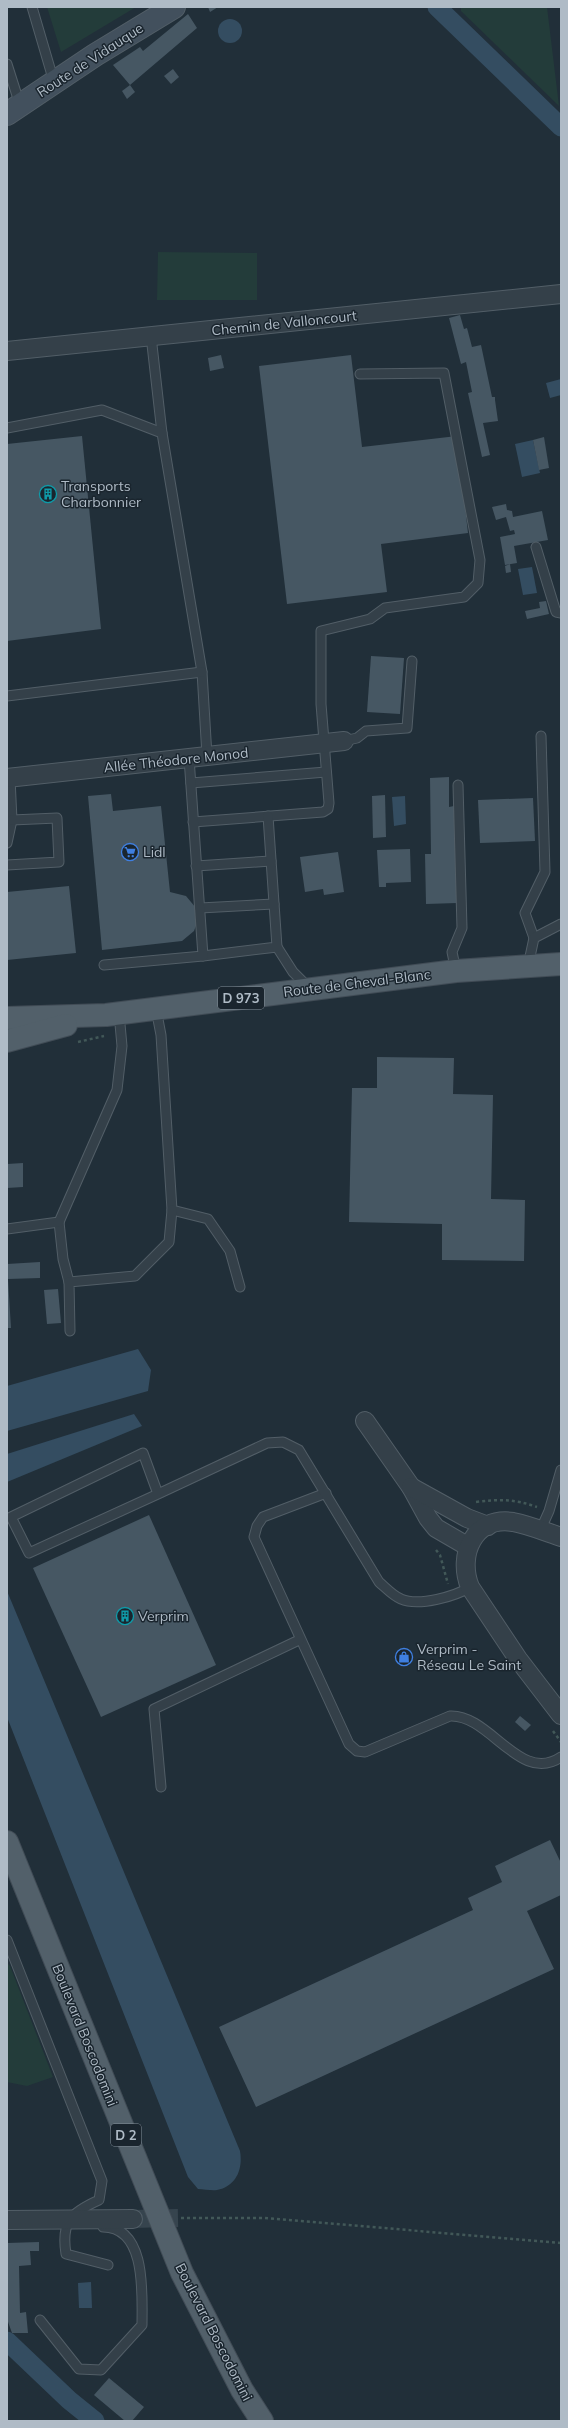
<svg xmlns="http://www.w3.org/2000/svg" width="568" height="2428" font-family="Mulish,sans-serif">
  <rect width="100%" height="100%" fill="#212f39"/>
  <g fill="#233c3a">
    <polygon points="47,7 136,7 61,52"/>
    <polygon points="461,7 547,7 559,106 461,11"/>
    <polygon points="158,252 257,253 257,300 157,300"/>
    <polygon points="7,1963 10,1966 53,2077 27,2086 7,2082"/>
  </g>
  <g fill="#344d61">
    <circle cx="230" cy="31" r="12"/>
    <polygon points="561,379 561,395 550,398 546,383"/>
    <polygon points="533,440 540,473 522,477 515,444"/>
    <polygon points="532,567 537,593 523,595 518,569"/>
    <polygon points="405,796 406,824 394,826 392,797"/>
    <polygon points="138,1349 151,1370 148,1391 7,1431 7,1386"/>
    <polygon points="134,1414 142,1426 7,1482 7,1454"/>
    <path d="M7 1591 240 2151C243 2168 237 2186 217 2190 212 2191 204 2189 198 2189L188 2177 7 1717Z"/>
    <polygon points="91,2282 92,2308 79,2308 78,2283"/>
  </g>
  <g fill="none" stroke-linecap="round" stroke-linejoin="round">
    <g stroke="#344d61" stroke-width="19">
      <polyline points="437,7 561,127"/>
      <polyline points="7,2341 69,2400 95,2421"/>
    </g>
  </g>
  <g fill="#465763">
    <polygon points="208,7 218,7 210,12"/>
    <polygon points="188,14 197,28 130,85 113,65 140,47 143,51"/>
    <polygon points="173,69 179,77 171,84 164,76"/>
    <polygon points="130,85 135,92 127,99 122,91"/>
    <polygon points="460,315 464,329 467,328 472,347 481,345 492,397 495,397 495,400 498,421 483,423 490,455 482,457 468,393 472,392 466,362 461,364 449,318"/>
    <polygon points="221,355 224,368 210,371 208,358"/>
    <polygon points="351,355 362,447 457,436 468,533 381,544 387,592 287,604 259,366"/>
    <polygon points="82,436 101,629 7,641 7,444"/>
    <polygon points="544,437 549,468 539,470 533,440"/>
    <polygon points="506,504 507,510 512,511 513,517 542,511 548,540 514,546 517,563 505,565 500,537 515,534 514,530 510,531 506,517 496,520 492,507"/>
    <polygon points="510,564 511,572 506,573 505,566"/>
    <polygon points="546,601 549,614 527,619 525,611 540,608 539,602"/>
    <polygon points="371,656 404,658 400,714 367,712"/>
    <polygon points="449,777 449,807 454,806 457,903 426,904 425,854 431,854 430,778"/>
    <polygon points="111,794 113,811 161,806 170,892 186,896 196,908 197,923 194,931 182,941 102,950 88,796"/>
    <polygon points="385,795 386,837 373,838 372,796"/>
    <polygon points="533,798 535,841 480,843 478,800"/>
    <polygon points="410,849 411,882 386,883 386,887 379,887 377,850"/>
    <polygon points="338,852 344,892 324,895 323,889 305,892 300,857"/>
    <polygon points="69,886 76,953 7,960 7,892"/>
    <polygon points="377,1057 454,1058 453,1094 493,1095 491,1199 525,1200 524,1261 442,1260 442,1224 349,1222 352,1088 377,1088"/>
    <polygon points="23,1163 23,1187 7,1188 7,1164"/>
    <polygon points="40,1262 40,1278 8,1279 11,1328 7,1328 7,1264"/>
    <polygon points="58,1289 61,1323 47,1324 44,1290"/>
    <polygon points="149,1515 216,1665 101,1717 33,1568"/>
    <polygon points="520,1716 531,1725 525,1731 515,1722"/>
    <polygon points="550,1840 561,1863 561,1895 527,1911 554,1969 256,2107 219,2027 473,1910 468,1898 502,1882 495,1866"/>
    <polygon points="39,2242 39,2251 30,2251 31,2265 19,2266 20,2313 26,2312 28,2333 12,2333 7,2319 7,2243"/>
    <polygon points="109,2378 144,2407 132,2421 125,2421 94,2395"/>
  </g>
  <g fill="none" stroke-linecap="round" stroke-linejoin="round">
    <polyline stroke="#36444e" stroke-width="18" stroke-dasharray="18 9" stroke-linecap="butt" points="133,2219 180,2218"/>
    <g stroke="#525e67" stroke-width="11">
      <g id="lane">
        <polyline points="32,7 54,82"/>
        <polyline points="7,64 20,105"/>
        <polyline points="151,336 162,433"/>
        <polyline points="7,428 102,410 162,433 202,672 207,756"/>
        <polyline points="536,547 556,612 561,613"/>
        <polyline points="7,696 202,672"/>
        <polyline points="344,741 357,738 366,731 407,728 412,661"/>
        <polyline points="191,783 326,772"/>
        <polyline points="193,822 323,812 328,809 329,803 321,704 321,631 370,619 385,608 464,597 478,583 480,560 444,373 360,374"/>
        <polyline points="7,843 12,820 10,778"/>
        <polyline points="7,865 59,862 57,818 12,820"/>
        <polyline points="196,866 271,861"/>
        <polyline points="200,908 274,904"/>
        <polyline points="534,938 525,913 545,872 541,736"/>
        <polyline points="277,947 293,972 309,988"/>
        <polyline points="203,956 277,947 268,816"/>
        <polyline points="104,965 203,956 189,758"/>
        <polyline points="528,966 534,938 561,924"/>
        <polyline points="456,971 452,952 462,928 458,785"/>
        <polyline points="156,1009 161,1035 172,1210 208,1219 230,1251 240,1287"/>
        <polyline points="59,1222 63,1259 69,1282"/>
        <polyline points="7,1229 59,1222 117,1090 122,1046 119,1013"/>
        <polyline points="70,1331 69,1282 135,1276 169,1242 172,1210"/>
        <path d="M326 1493 263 1517 257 1526 254 1537 349 1744 357 1751 365 1752 450 1716C490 1714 520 1785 561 1757"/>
        <path d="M158 1494 29 1553 11 1517 143 1453 158 1494 267 1443 283 1442 299 1450 379 1582C386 1588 393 1596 401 1599 419 1607 456 1596 470 1587"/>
        <polyline points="540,1531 549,1511 561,1470"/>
        <polyline points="161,1787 154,1709 299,1640"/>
        <path d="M7 1940 102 2181 99 2200C70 2213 61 2222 66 2254L108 2265"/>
        <path d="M40 2320 79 2369 101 2370 142 2325C142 2295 147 2227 103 2227"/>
      </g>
    </g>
    <g stroke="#525e67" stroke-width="20">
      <g id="street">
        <polyline points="7,351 561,294"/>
        <polyline points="7,778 344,741"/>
        <polyline points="365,1421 411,1487 428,1518 436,1528 467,1546"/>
        <polyline points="411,1487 467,1518 488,1526"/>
        <path d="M561 1537C546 1532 529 1525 513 1522 474 1516 457 1555 470 1587L518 1659 561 1715"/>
        <polyline points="7,2220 133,2219"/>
      </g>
    </g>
    <g stroke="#525e67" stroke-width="24">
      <polyline id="secondary" points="7,114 95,55 174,7"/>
    </g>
    <g stroke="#414c56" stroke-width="24">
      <g id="primary">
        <polyline points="7,1018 106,1015 456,971 561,964"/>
        <polyline points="7,1041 66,1025"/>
        <polyline points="7,1842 182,2273 242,2390 262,2421"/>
      </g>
    </g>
    <g stroke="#425858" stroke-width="2.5" stroke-dasharray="3 3" stroke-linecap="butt">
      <polyline points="78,1042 104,1036"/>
      <path d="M476 1502C499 1499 515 1499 537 1507"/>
      <polyline points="436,1550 440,1555 448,1584"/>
      <polyline points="553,1731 561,1742"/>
      <polyline points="181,2218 265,2218 561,2243"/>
    </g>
    <use href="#lane" stroke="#344049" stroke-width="9"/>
    <use href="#street" stroke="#344049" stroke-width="18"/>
    <use href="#secondary" stroke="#42505d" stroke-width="22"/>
    <use href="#primary" stroke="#52606a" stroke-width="22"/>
  </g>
  <defs>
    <g id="building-ring" transform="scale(0.9)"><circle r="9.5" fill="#1a252e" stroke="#0f9aa8" stroke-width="1.5"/><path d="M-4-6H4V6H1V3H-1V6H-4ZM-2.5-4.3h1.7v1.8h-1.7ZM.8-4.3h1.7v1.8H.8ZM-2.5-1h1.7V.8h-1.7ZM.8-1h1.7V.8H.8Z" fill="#0f9aa8"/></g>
    <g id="supermarket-ring" transform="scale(0.9)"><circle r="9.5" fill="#1a252e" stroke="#3f7fe0" stroke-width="1.5"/><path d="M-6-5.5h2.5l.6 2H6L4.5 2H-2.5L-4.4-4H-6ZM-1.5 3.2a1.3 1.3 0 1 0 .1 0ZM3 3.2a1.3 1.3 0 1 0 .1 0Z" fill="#3f7fe0"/></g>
    <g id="shop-ring" transform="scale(0.9)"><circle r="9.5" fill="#1a252e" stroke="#3f7fe0" stroke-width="1.5"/><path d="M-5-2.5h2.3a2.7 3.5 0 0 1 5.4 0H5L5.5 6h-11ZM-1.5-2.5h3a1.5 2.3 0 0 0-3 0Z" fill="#3f7fe0"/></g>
  </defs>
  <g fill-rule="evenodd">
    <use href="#building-ring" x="48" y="494"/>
    <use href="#supermarket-ring" x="130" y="852"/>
    <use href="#building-ring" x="125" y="1616"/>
    <use href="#shop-ring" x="404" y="1657"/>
  </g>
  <g text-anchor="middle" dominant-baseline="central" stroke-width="3" stroke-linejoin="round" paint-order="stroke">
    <g fill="#1a252e" stroke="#828e98" stroke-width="1">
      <rect x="218" y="987" width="46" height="22" rx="3"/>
      <rect x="111" y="2124" width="30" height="22" rx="3"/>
    </g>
    <g font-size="13" font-weight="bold" fill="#afbbc6">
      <text x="241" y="998">D 973</text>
      <text x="126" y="2135">D 2</text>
    </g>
    <g font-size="14" fill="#afbbc6" stroke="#1a252e">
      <text transform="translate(90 60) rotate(-33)">Route de Vidauque</text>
      <text transform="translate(284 323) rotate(-6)">Chemin de Valloncourt</text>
      <text transform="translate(176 760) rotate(-6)">Allée Théodore Monod</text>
      <text transform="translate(357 983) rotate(-7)">Route de Cheval-Blanc</text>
      <text transform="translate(85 2035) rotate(68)">Boulevard Boscodomini</text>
      <text transform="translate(214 2332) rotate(63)">Boulevard Boscodomini</text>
    </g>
    <g font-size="14" fill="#afbbc6" stroke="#1a252e" text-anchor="start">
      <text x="61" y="486">Transports<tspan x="61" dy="16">Charbonnier</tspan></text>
      <text x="143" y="852">Lidl</text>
      <text x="138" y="1616">Verprim</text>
      <text x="417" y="1649">Verprim -<tspan x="417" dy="16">Réseau Le Saint</tspan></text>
    </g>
  </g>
  <rect width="568" height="2428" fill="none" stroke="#afbbc6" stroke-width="16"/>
</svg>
